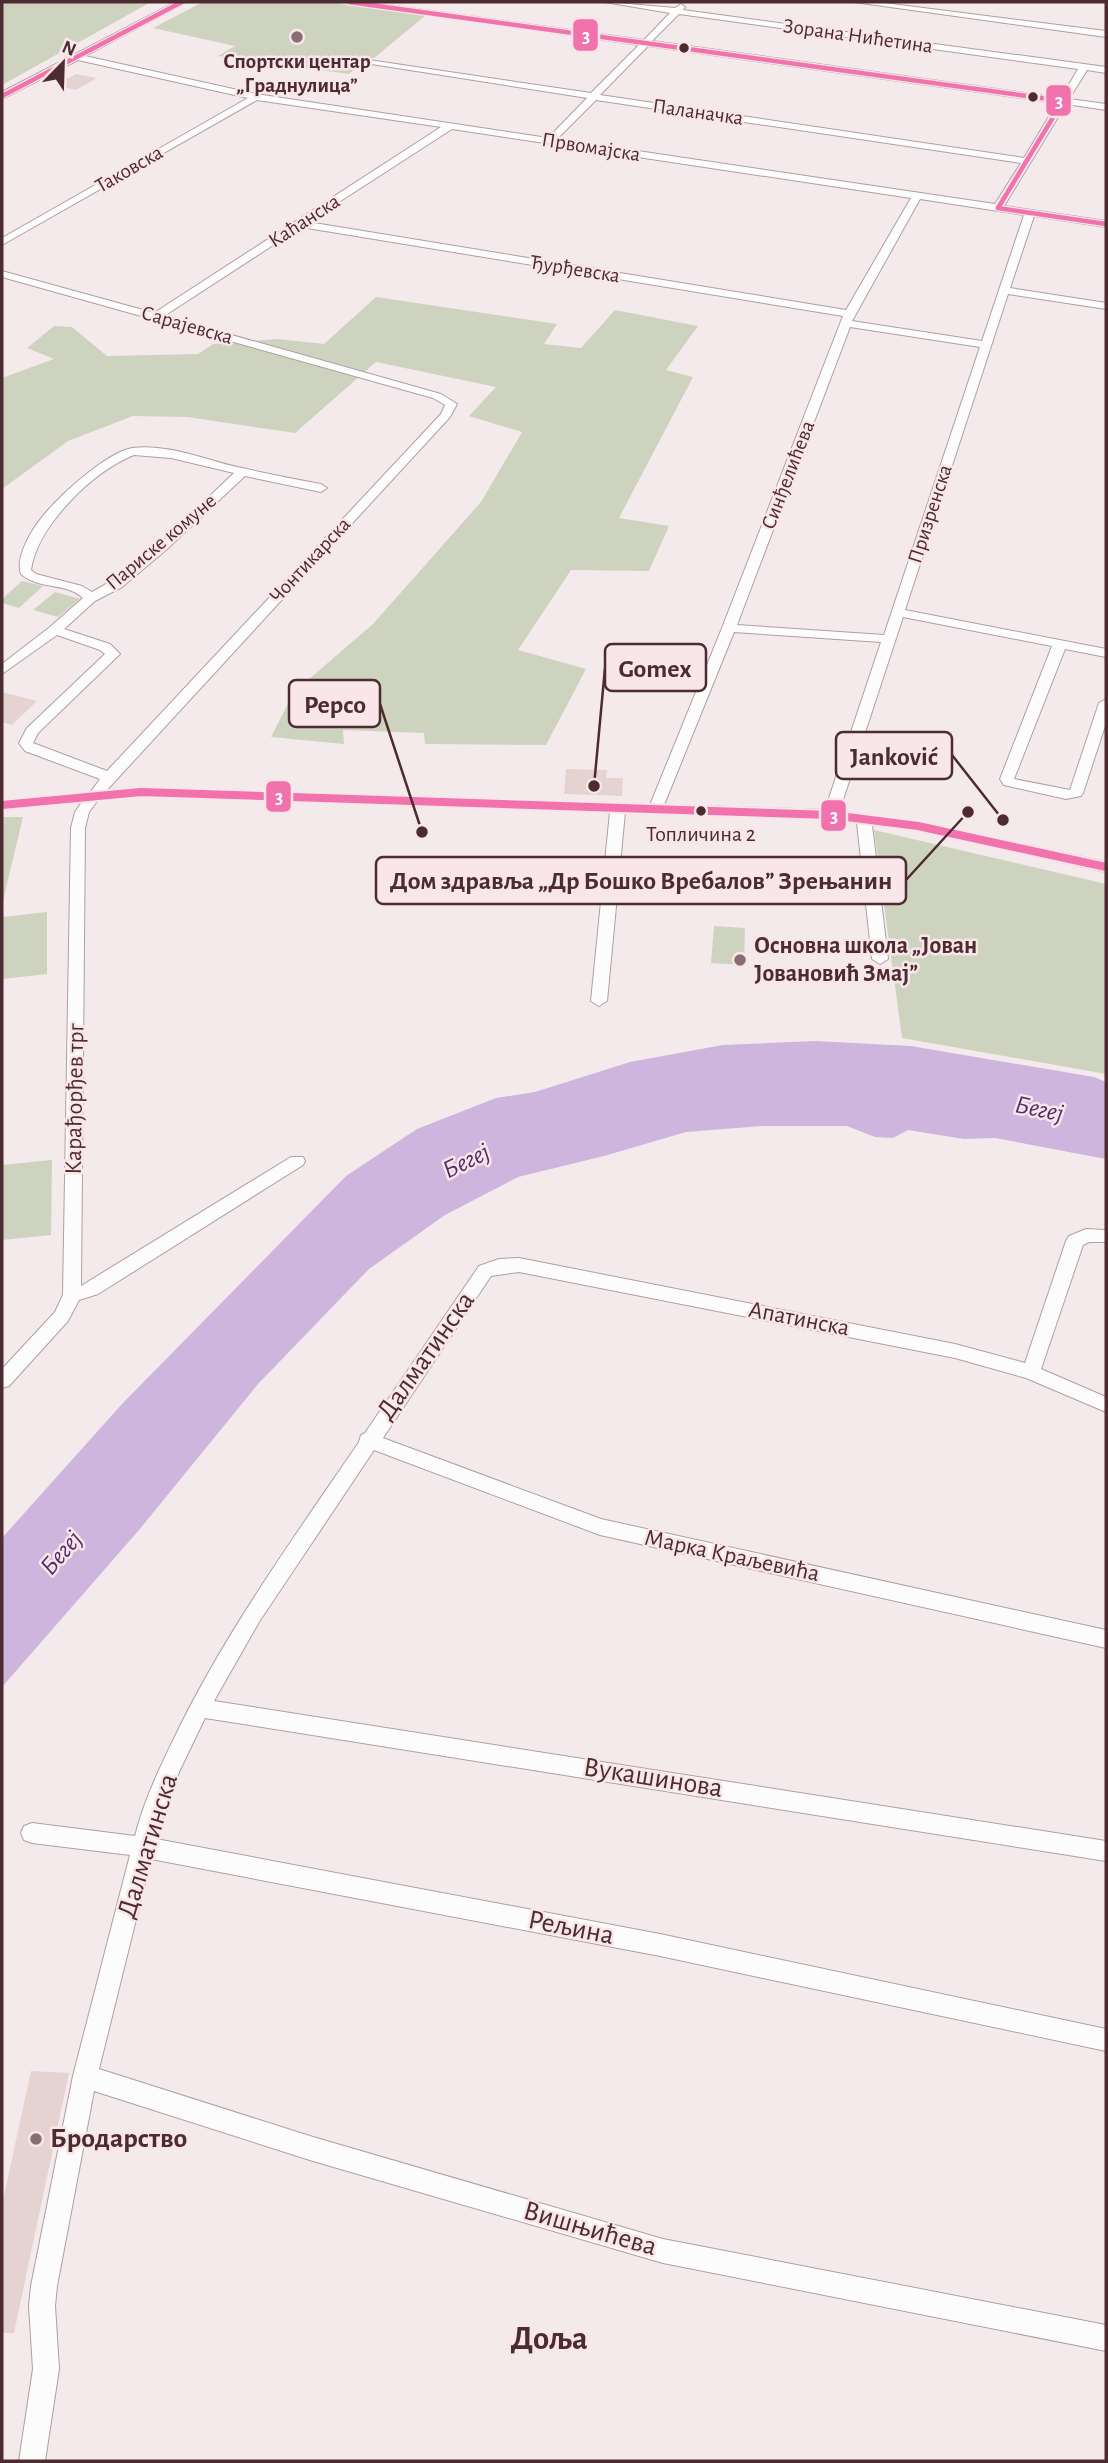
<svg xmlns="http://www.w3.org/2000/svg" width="1108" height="2463" font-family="'Alegreya Sans',sans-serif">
  <rect width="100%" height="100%" fill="#f4eaec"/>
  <g fill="#ced3bf">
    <polygon points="2,2 151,2 2,85"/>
    <polygon points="203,2 329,2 426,15 374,58 368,58 349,74 218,56 235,46 153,28"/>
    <polygon points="376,297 557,324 544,344 581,348 615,310 698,326 666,370 693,377 619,518 669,526 649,571 571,570 518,650 586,669 546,745 425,744 424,733 343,730 344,744 271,737 294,692 373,624 481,502 522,432 469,416 496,387 376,362 295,433 187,417 133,416 68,441 2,489 2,378 54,359 27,348 54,326 72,327 107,356 198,354 213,344 278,339 324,344"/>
    <polygon points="22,581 43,586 19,608 2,603 2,599"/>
    <polygon points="55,592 80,599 58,617 33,610"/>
    <polygon points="2,817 23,817 2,905"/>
    <polygon points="874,830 1106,884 1106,1074 902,1038"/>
    <polygon points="47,912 47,974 2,979 2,917"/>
    <polygon points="714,926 745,928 744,965 711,963"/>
    <polygon points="52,1160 51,1235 2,1240 2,1165"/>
  </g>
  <polygon fill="#cdb5dd" points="815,1041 911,1046 1094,1077 1106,1082 1106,1159 995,1138 964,1139 908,1130 893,1138 875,1137 847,1126 762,1126 686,1132 604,1156 518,1177 445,1215 369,1269 258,1384 139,1530 2,1687 2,1538 122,1404 346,1176 417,1129 496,1098 535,1092 630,1062 723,1045"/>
  <g fill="#e5d3d2">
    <polygon points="76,74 97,78 76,90 55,85"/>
    <polygon points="2,692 37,701 12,725 2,722"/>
    <polygon points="566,769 607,770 606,778 623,778 622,796 564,794"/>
    <polygon points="31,2071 69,2073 14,2333 2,2333 2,2205"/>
  </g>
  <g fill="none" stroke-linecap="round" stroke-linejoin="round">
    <g stroke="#b09ea1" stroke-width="2">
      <g id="minor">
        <path d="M176 2H186L85 56 256 94 548 138 587 98 365 63 369 60 591 93 639 45 345 2H366L644 40 670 13 605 2 675 8 681 4 685 7 683 10 1106 67V73L1087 70 1069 99 1106 104V110L1066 104 1004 206 1106 221V227L1034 216 1010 288 1106 303V309L1008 294 905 610 1106 649V657L1065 649 1014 779 1070 790 1099 703 1106 699V723L1083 793 1081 796 1066 799 1004 785 1000 779 1052 646 903 617 839 812 918 822 1106 862V872L918 830 872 825 888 959 880 964 872 959 857 823 831 819 625 812 607 1001 599 1006 591 1001 610 812 141 796 98 800 89 812 85 828 81 1286 291 1157H303L305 1161 303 1165 98 1294 79 1300 68 1321 9 1386 2 1388V1369L55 1312 63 1295 71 828 75 812 82 802 2 809V801L90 793 100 779 25 751 19 743 27 728 105 654 100 650 57 635 2 674V664L50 627 83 598C66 582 39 590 21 574 15 557 32 529 43 516 60 495 106 453 132 448 168 443 208 461 242 468 268 474 295 479 321 484L327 488 321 492 245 476 166 550 122 587 95 601 64 629 110 644 120 654 38 733 33 743 107 771 441 414 445 405 433 398 2 277V271L154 313 441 127 257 100 2 245V238L248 98 78 60 2 99V92ZM679 14 1078 69 1061 98 652 41ZM648 46 1057 103 1024 158 600 95ZM596 100 1021 163 995 204 557 139ZM452 129 911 198 846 310 308 222ZM920 199 1024 215 982 341 852 321ZM301 227 843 316 722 628 650 805 141 788 106 791 450 417 457 404 441 394 164 316ZM850 327 980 347 884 635 737 625ZM134 455 171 458 234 473C189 515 146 564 92 592L82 586 36 574 31 570C37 526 93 471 134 455ZM734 632 881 642 825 810 664 805Z"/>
        <polygon points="854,2 876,2 1106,31 1106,37"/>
        <path d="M1086 1229 1106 1230V1242H1089L1083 1245 1041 1369 1106 1397V1412L1026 1378 955 1358 519 1272 491 1276 383 1438 601 1519 1106 1630V1648L600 1535 374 1450 259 1622 214 1701 1106 1841V1861L205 1718 179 1772 156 1839 660 1934 1106 2029V2051L660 1956 151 1859 99 2069 313 2137 663 2239 1106 2325V2351L663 2263 313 2161 94 2091 57 2286 55 2306 59 2369 45 2461H19L33 2369 29 2306 31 2286 73 2076 130 1855 32 1843 24 1840 21 1833 24 1826 32 1823 135 1836C145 1796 164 1759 182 1722 232 1623 297 1533 359 1442L361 1435 365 1433 479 1266 499 1259 519 1258 955 1344 1025 1363 1066 1241 1069 1236Z"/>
      </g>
    </g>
    <use href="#minor" fill="#fdfcfc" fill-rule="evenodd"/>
    <g stroke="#f8e6e8" stroke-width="7">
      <g id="bus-1-far1">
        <polyline points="349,2 1063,101 998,208 1106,224"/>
        <polyline points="2,96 182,2"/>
      </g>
    </g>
    <g stroke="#f8e6e8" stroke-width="12">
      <polyline id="bus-1" points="2,805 141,792 831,815 918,826 1106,867"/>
    </g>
    <use href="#bus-1-far1" stroke="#f172ac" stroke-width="4.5"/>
    <use href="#bus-1" stroke="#f172ac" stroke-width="8"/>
  </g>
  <g fill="#876e72" stroke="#f8e6e8" stroke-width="2.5">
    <circle cx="297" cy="37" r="7"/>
    <circle cx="740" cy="960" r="7"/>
    <circle cx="36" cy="2139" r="7"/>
  </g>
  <g fill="#4c2b31" stroke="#f8e6e8" stroke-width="2.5">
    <circle cx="684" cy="48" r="6"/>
    <circle cx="1033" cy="97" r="6"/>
    <circle cx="701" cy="811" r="6"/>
  </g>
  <g text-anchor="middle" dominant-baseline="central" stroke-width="5" stroke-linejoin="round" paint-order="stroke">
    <g font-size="21" fill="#4c2b31" stroke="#f8e6e8">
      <text transform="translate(858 36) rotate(8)">Зорана Нићетина</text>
      <text transform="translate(698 112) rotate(8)">Паланачка</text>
      <text transform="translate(591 147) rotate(9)">Првомајска</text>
      <text transform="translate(129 169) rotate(-30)">Таковска</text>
      <text transform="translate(304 221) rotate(-33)">Каћанска</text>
      <text transform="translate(575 269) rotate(9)">Ђурђевска</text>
      <text transform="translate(187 325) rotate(16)">Сарајевска</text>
      <text transform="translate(788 475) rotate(-69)">Синђелићева</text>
      <text transform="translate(930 514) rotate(-72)">Призренска</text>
      <text transform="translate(161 542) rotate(-40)">Париске комуне</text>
      <text transform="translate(310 560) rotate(-47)">Чонтикарска</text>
    </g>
    <g font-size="21" font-weight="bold" fill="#4c2b31" stroke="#f8e6e8">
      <text x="297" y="61">Спортски центар<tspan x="297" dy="24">„Граднулица”</tspan></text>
    </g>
    <g font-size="22" fill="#4c2b31" stroke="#f8e6e8">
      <text x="701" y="834">Топличина 2</text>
    </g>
    <g font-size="24" font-weight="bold" fill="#4c2b31" stroke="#f8e6e8" text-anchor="start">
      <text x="754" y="946">Основна школа „Јован<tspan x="754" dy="28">Јовановић Змај”</tspan></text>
    </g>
    <g font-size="24" fill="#4c2b31" stroke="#f8e6e8">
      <text transform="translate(75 1099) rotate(-89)">Карађорђев трг</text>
      <text transform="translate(799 1319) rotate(11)">Апатинска</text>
      <text transform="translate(732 1556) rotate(12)">Марка Краљевића</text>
    </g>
    <g font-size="26" font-style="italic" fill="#532c6f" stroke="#f8e6e8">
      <text transform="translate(1039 1109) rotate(12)">Бегеј</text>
      <text transform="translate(466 1161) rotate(-26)">Бегеј</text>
      <text transform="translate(61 1553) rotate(-49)">Бегеј</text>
    </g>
    <g font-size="28" fill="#4c2b31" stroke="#f8e6e8">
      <text transform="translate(426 1356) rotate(-55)">Далматинска</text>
      <text transform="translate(653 1778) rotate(9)">Вукашинова</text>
      <text transform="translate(148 1846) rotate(-73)">Далматинска</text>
      <text transform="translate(571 1928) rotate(11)">Рељина</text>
      <text transform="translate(590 2229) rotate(16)">Вишњићева</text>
    </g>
    <g font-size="28" font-weight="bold" fill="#4c2b31" stroke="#f8e6e8" text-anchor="start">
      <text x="50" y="2139">Бродарство</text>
    </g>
    <g font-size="33" font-weight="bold" fill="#4c2b31" stroke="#f8e6e8">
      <text x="549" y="2339">Доља</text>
    </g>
  </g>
  <path fill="none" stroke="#4c2b31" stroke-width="2.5" d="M594 786L605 668M422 832L380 704M1003 820L952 755M968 812L906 880"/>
  <g fill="#4c2b31" stroke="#f8e6e8" stroke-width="2.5">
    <circle cx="594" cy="786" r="7"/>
    <circle cx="422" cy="832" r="7"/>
    <circle cx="1003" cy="820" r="7"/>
    <circle cx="968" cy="812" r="7"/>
  </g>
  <g fill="#f8e6e8" stroke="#4c2b31" stroke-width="2.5">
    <rect x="605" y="644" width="101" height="47" rx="7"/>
    <rect x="289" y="680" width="91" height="47" rx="7"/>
    <rect x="836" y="732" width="116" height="47" rx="7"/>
    <rect x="376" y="857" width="530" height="47" rx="7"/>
  </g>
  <g font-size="26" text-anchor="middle" font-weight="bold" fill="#4c2b31">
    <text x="655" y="677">Gomex</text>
    <text x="335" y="713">Pepco</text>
    <text x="894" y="765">Janković</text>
    <text x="641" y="889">Дом здравља „Др Бошко Вребалов” Зрењанин</text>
  </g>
  <g stroke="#f8e6e8" stroke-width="2.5">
    <rect x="572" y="18" width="27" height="34" rx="7" fill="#f172ac"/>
    <rect x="1045" y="84" width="27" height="33" rx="7" fill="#f172ac"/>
    <rect x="265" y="780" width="27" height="33" rx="7" fill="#f172ac"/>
    <rect x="820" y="799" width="27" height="33" rx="7" fill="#f172ac"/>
  </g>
  <g font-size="19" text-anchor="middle" font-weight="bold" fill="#fff">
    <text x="586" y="42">3</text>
    <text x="1059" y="107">3</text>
    <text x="279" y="803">3</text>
    <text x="834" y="822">3</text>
  </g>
  <rect width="1108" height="2463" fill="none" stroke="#4c2b31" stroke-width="7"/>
  <g transform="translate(63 63) rotate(23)" stroke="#f8e6e8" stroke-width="5" paint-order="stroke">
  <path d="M0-5L12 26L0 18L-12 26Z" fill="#4c2b31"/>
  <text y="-10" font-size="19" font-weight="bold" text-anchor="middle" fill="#4c2b31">N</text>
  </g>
</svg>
